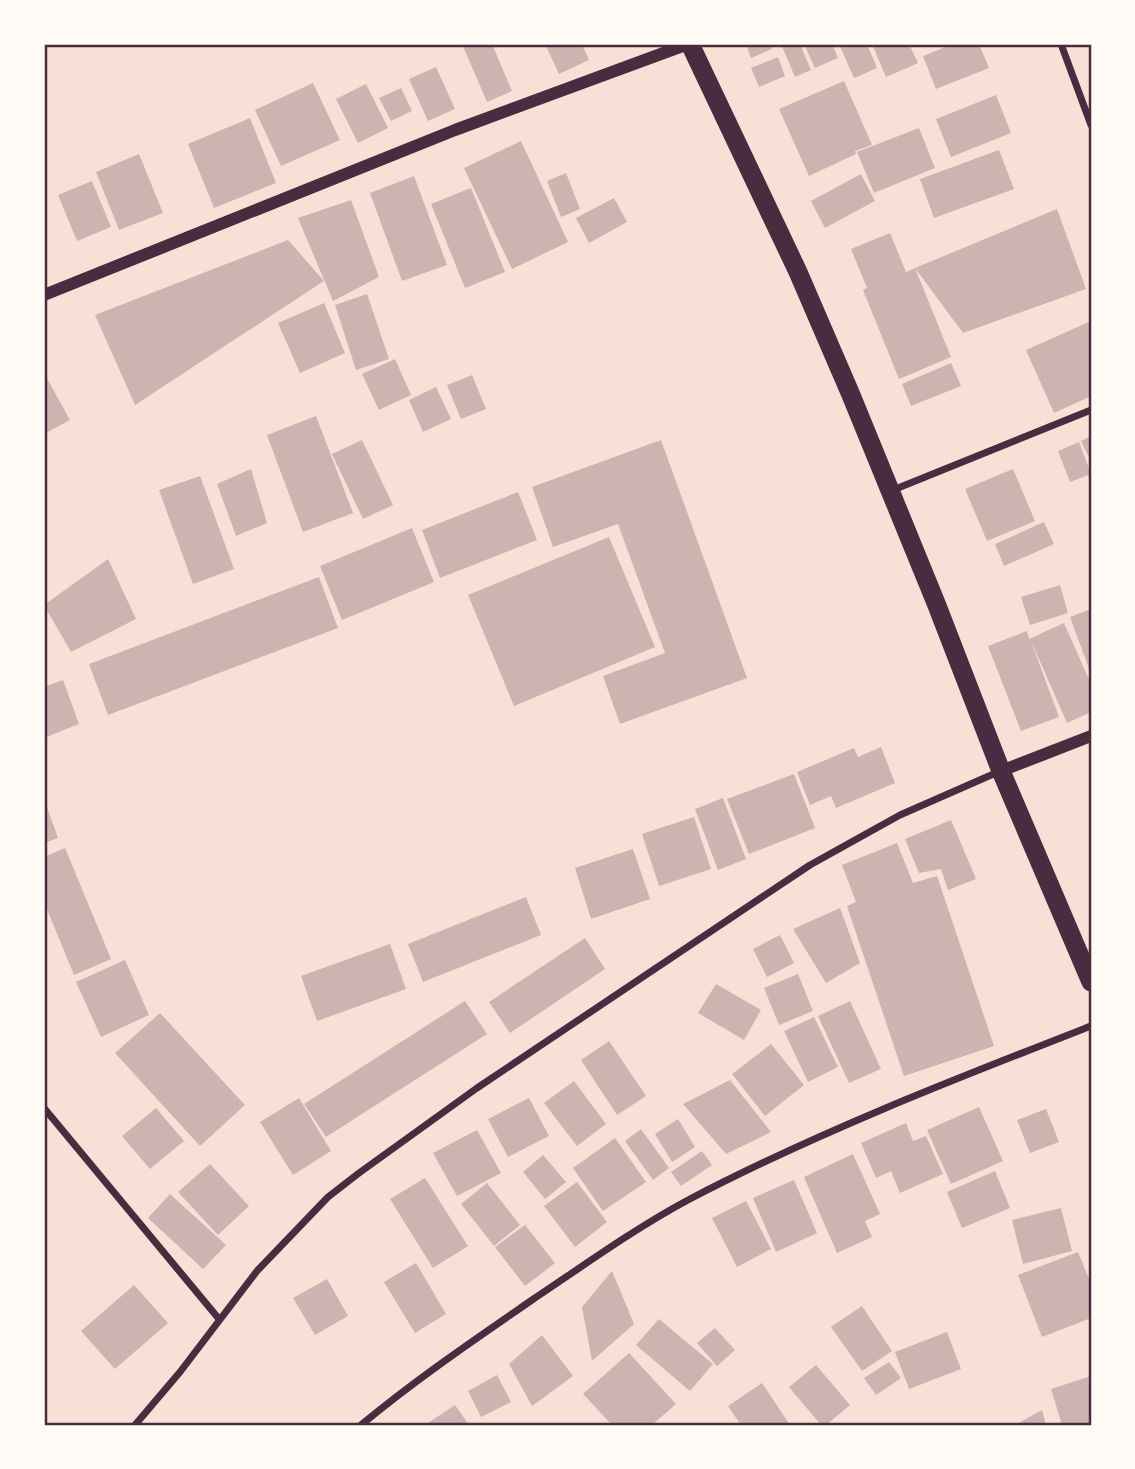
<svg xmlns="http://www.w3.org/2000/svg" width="1135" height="1469" font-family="Rubik,sans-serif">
  <rect width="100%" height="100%" fill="#f7e1d7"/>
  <g fill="#ccb4b1">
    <polygon points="462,44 492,44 512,91 487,102"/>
    <polygon points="545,44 582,44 589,60 559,74"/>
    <polygon points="746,44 769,44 772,49 751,58"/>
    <polygon points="781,44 800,44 811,70 795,77"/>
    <polygon points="804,44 832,44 838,58 815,68"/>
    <polygon points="839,44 867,44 877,68 854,78"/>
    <polygon points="872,44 909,44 918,63 886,77"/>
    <polygon points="953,44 979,44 989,68 936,89 923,56"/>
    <polygon points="778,57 785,76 759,87 751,68"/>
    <polygon points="436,67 455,109 428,121 409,79"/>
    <polygon points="844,81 872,145 855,151 856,154 809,176 779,109"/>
    <polygon points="313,83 340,140 281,166 255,110"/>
    <polygon points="366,84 388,128 358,143 336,99"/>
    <polygon points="401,88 412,111 391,121 379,98"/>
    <polygon points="996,95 1011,133 951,157 936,119"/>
    <polygon points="250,118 276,183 214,208 188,144"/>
    <polygon points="919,128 935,168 874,193 857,152"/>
    <polygon points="521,141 568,242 512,269 464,168"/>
    <polygon points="999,150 1014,189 934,218 920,179"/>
    <polygon points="139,154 163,213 119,230 96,172"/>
    <polygon points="566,173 580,209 561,217 547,181"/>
    <polygon points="861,174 875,201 825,228 811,201"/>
    <polygon points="414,176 447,265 402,281 370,193"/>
    <polygon points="92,181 111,227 77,241 58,195"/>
    <polygon points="471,188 505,272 465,288 431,204"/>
    <polygon points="614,198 627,222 589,243 576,218"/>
    <polygon points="351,200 379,277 333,301 298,218"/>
    <polygon points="1057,209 1086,289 963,333 915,268 951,357 899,379 863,290 867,288 851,249 890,233 906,272 915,268"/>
    <polygon points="288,240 324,281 135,405 95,315"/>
    <polygon points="367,294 389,359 356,370 335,305"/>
    <polygon points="324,303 345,353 300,373 278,323"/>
    <polygon points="1091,321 1091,396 1054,413 1026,350"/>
    <polygon points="395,359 411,395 379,410 362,374"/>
    <polygon points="951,363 961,386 911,406 902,384"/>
    <polygon points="44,373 70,420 44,434"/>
    <polygon points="472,375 486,409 461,419 447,385"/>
    <polygon points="436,387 451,419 423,432 409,400"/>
    <polygon points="316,416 353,513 303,532 267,435"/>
    <polygon points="1091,436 1091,462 1081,441"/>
    <polygon points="362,440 393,505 363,519 332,454"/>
    <polygon points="661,440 747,678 620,724 603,676 665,653 618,524 553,547 532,487"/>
    <polygon points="1079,442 1091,474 1070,482 1058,451"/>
    <polygon points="251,469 267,523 236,536 217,484"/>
    <polygon points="1013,469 1035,521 987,541 965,489"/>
    <polygon points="200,476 234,569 193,584 159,490"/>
    <polygon points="518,492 537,540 440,578 422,530"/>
    <polygon points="1044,522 1054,544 1004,566 995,544"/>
    <polygon points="412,528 434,582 342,620 320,566"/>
    <polygon points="609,537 655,647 514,706 468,595"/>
    <polygon points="108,559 136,619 71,652 44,605"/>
    <polygon points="319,577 338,628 108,715 89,664"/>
    <polygon points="1060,585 1068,613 1030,625 1021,597"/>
    <polygon points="1091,609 1091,674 1070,617"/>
    <polygon points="1064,623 1091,684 1091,712 1067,723 1031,641 1059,717 1021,731 988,646 1027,631 1029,639"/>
    <polygon points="63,680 79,724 44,738 44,687"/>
    <polygon points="881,747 895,783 836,808 831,796 810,805 797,772 854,748 858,757"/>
    <polygon points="794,774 815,828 749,854 727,799"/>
    <polygon points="723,798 746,859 718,870 695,809"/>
    <polygon points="44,799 58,838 44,843"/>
    <polygon points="694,817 711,869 659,886 642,834"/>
    <polygon points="951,820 976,879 948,890 941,869 919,873 905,839"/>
    <polygon points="897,843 913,883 937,876 994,1046 904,1076 847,906 856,902 842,865"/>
    <polygon points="65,848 111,959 74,975 44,902 44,857"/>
    <polygon points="633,849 650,899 591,919 575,868"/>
    <polygon points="526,897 541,935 423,982 408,944"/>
    <polygon points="840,908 860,963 826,983 793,929"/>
    <polygon points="780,935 794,963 767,977 753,949"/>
    <polygon points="585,938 605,969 510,1033 489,1002"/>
    <polygon points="390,944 406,989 317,1021 301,976"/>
    <polygon points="125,960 149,1015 101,1037 76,982"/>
    <polygon points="798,974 813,1011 779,1025 764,988"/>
    <polygon points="716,984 761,1010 744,1040 698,1013"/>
    <polygon points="465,1001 487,1034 326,1137 304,1104"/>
    <polygon points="850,1001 881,1069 849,1083 818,1016"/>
    <polygon points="160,1013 245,1105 200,1146 115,1053"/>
    <polygon points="814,1017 838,1067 808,1082 784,1031"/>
    <polygon points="609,1041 646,1096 617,1115 581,1060"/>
    <polygon points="771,1044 804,1085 765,1116 732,1074"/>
    <polygon points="730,1080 771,1132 726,1154 683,1104"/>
    <polygon points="574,1081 606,1124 577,1146 544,1103"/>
    <polygon points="299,1098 331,1151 293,1175 260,1122"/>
    <polygon points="529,1098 549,1136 508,1157 488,1119"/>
    <polygon points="979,1107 1003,1161 951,1184 927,1130"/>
    <polygon points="156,1108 184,1141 150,1169 122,1136"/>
    <polygon points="1046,1109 1059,1142 1030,1153 1017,1120"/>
    <polygon points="678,1119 695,1147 672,1162 655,1134"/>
    <polygon points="906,1123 913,1141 926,1136 943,1174 900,1193 891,1171 876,1178 861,1143"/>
    <polygon points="641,1129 669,1168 653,1180 625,1141"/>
    <polygon points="477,1130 501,1173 457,1196 433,1153"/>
    <polygon points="615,1138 646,1182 603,1211 573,1168"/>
    <polygon points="702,1151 712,1165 681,1186 671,1172"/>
    <polygon points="853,1154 880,1214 865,1221 872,1237 837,1253 804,1177"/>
    <polygon points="543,1155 566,1182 545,1199 523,1172"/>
    <polygon points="210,1164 249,1206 218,1235 178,1192"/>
    <polygon points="995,1171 1010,1208 962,1228 947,1192"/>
    <polygon points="425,1178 468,1246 433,1268 390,1199"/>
    <polygon points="794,1180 817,1233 776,1252 753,1198"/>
    <polygon points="577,1182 607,1222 575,1247 544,1206"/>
    <polygon points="487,1183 520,1225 494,1246 461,1204"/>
    <polygon points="170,1194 226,1245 203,1269 148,1218"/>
    <polygon points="746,1201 771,1249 737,1267 712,1218"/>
    <polygon points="1061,1208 1072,1251 1023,1264 1012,1220"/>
    <polygon points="525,1225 555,1263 525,1286 495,1247"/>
    <polygon points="1078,1252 1091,1284 1091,1318 1042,1337 1018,1275"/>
    <polygon points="416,1263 446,1314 415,1333 384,1282"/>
    <polygon points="612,1271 634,1324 592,1361 582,1307"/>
    <polygon points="327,1279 348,1316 315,1335 293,1298"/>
    <polygon points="134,1285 168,1323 115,1369 81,1331"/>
    <polygon points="862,1306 892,1351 862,1371 831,1327"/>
    <polygon points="659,1319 713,1364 690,1391 636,1345"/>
    <polygon points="715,1328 735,1350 717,1366 697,1343"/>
    <polygon points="947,1332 961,1369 909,1389 895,1352"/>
    <polygon points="542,1335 573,1376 532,1406 509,1364"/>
    <polygon points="629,1353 676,1404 652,1425 612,1425 583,1394"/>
    <polygon points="889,1362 901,1378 876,1395 864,1378"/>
    <polygon points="816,1365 850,1405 826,1425 821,1425 789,1387"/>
    <polygon points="497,1375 511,1402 481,1417 468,1391"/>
    <polygon points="1091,1376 1091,1425 1062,1425 1051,1389"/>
    <polygon points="762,1383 790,1425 741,1425 728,1406"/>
    <polygon points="455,1405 469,1425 425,1425"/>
    <polygon points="1042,1410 1046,1425 1015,1425"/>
  </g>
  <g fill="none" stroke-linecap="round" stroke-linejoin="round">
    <g stroke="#4a2c40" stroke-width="7">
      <polyline points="1061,44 1091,125"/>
      <polyline points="893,490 1091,410"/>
      <polyline points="44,1108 219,1319"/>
      <polyline points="135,1425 180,1372 257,1271 328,1197 359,1173 477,1088 810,865 900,815 998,772"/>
      <path d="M361 1425C415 1380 474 1340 532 1300 583 1266 634 1229 688 1200 818 1132 955 1079 1091 1026"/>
    </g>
    <g stroke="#4a2c40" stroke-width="12">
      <polyline points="44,295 455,130 688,44"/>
      <polyline points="1001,771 1091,736"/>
    </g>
    <polyline stroke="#4a2c40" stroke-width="19" points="690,44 798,272 851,395 936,603 1001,771 1091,982"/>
  </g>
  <rect width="1135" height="1469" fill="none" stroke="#fffaf5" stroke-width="91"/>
  <rect x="46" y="46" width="1044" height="1378" fill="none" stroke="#4a2c40" stroke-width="2.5"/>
</svg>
